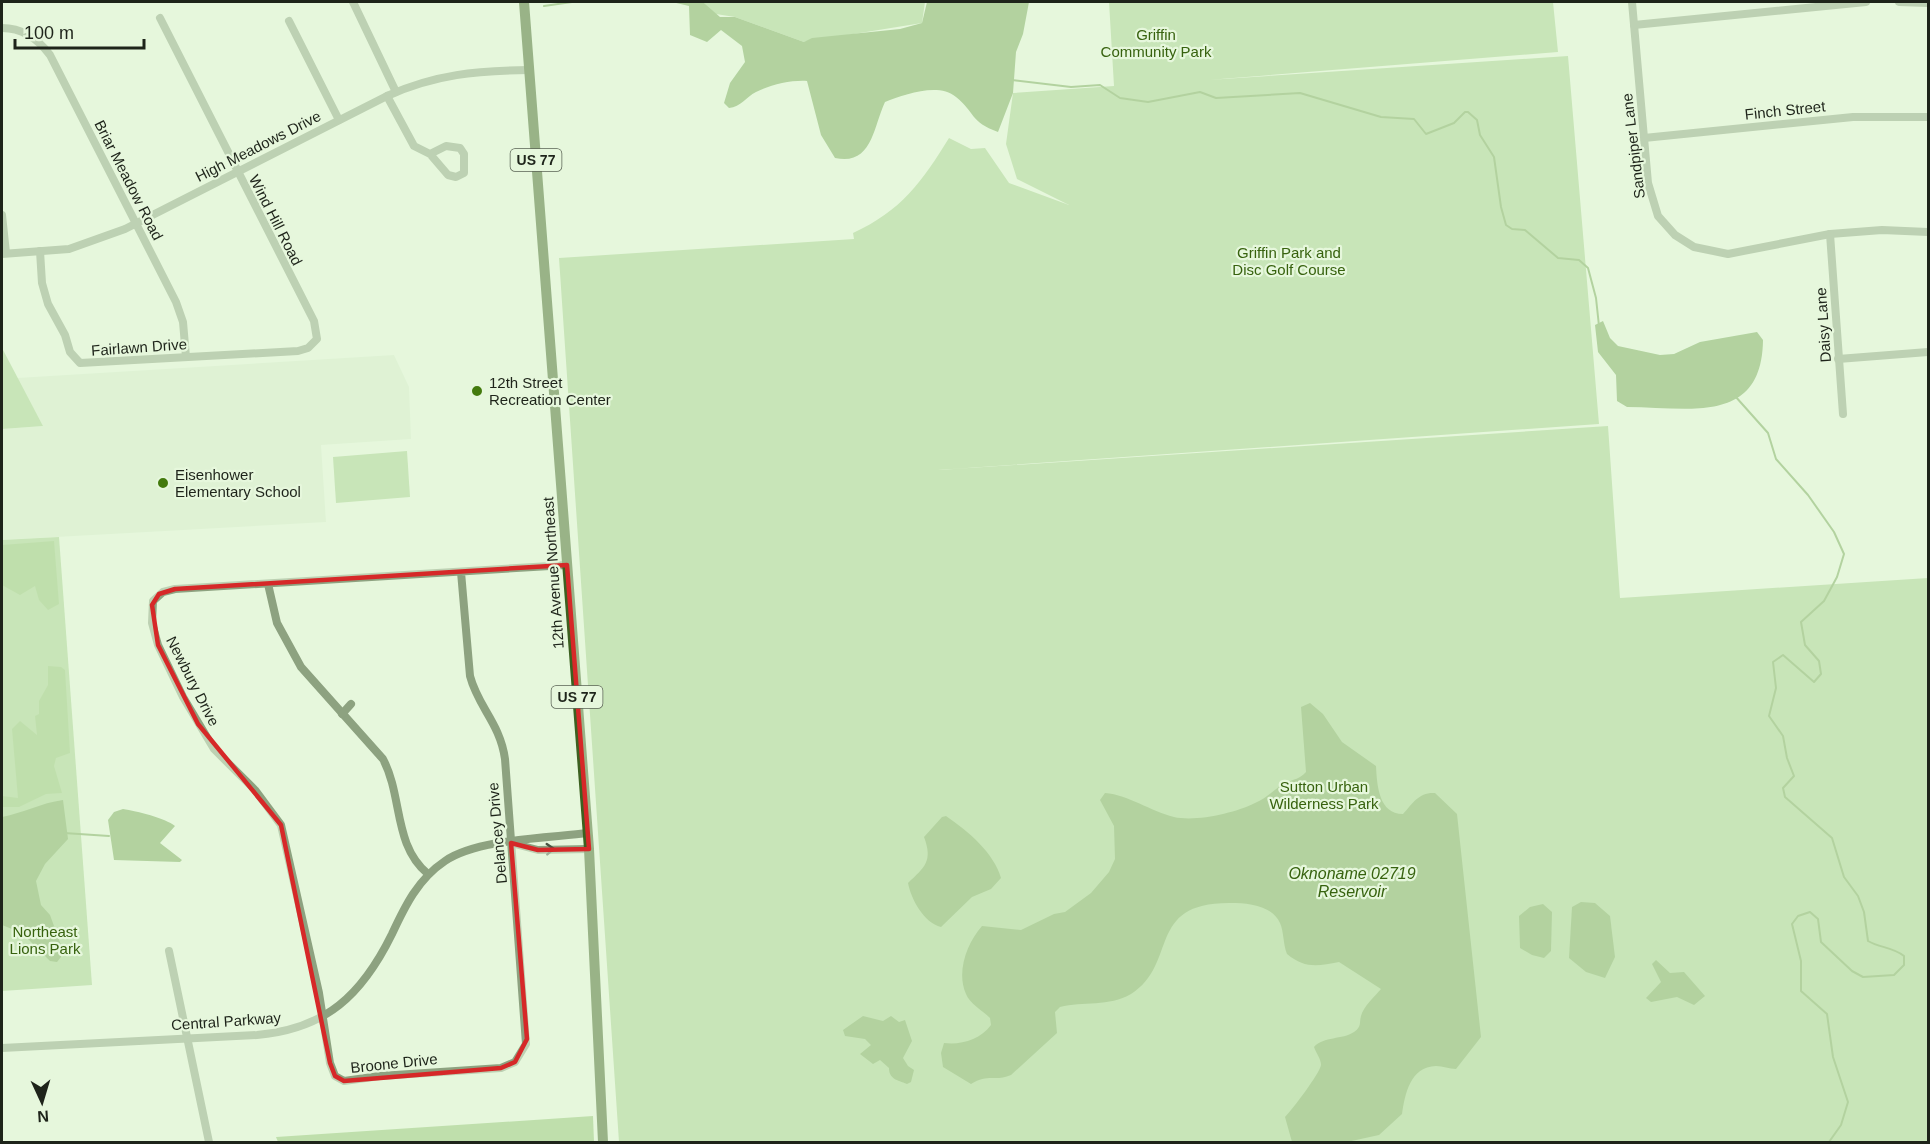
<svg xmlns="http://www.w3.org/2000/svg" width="1930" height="1144" font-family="Helvetica,sans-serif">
  <rect width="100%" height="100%" fill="#e6f7dc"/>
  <polygon fill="#d7eccb" points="394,355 409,387 411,439 321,445 326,522 2,540 2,429 43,426 17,378"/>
  <g fill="#a5ce8c">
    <polygon points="703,2 925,2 922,23 804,42 735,17 716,14"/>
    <path d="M1109 2H1553L1558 52 1208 80 1568 56 1599 424 938 470 1608 426 1620 598 1928 578V1142H619L559 258 854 239 853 233C901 211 922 182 949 138L971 149 985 148 1009 183 1069 205 1017 179 1006 144 1013 93 1114 86Z"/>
    <polygon points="2,348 43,426 2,429"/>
    <polygon points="407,451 410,497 336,503 333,457"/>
    <polygon points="59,537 92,985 2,991 2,540"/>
  </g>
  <g fill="#91c272">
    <polygon points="54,541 59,604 48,610 39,600 35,586 20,595 2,585 2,545"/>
    <polygon points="48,666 61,667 65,670 70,753 56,758 54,766 62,793 46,794 19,807 2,807 2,796 18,798 12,729 20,721 37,735 35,716 39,714 39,701 48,685"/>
    <polygon points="593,1116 594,1142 278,1142 276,1137"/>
  </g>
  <g fill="#75a556">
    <path d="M672 2H703L720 17H735L804 42 812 38 900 29 922 23 927 2H1029L1023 34 1016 52 1013 93 998 132C970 122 975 112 956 97 938 82 904 95 885 102 873 128 872 166 835 158L821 135 807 81C791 80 770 85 756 92 746 97 741 107 729 108L724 103 730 83 745 62 742 46 721 30 707 42 690 35 689 6Z"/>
    <path d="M1603 321 1610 338 1618 346 1660 355 1674 354 1700 342 1757 332 1763 340C1762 426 1688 407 1627 407L1617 401 1616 375 1598 352 1595 325Z"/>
    <path d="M1310 703 1323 714 1342 742 1376 766C1377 786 1379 814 1403 814 1413 803 1419 792 1435 793L1457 814 1481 1037 1456 1069C1449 1069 1443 1066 1436 1066 1410 1067 1405 1094 1402 1114L1379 1135 1347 1142H1292L1285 1117C1292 1110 1320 1073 1321 1065 1321 1059 1316 1053 1314 1047 1324 1036 1342 1040 1354 1032 1362 1026 1359 1023 1361 1016 1363 1007 1375 996 1381 989L1339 962C1318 966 1305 969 1287 954 1283 944 1284 932 1280 923 1272 905 1247 903 1231 903 1145 902 1179 964 1131 994 1109 1007 1083 1001 1060 1007L1055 1012 1057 1033 1011 1075C996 1082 988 1073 971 1084L943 1067 941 1053 944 1043C961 1045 980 1040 991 1025L990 1018C983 1011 969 1003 966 994 956 972 967 943 982 926L1021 930 1054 914 1065 912 1091 893 1109 872 1115 859 1114 826 1100 800 1105 793C1129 795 1150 811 1174 817 1196 822 1235 813 1255 803 1267 798 1275 788 1286 783 1294 779 1300 779 1306 772L1301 707Z"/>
    <path d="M63 800 68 839 45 864 36 881 41 905 50 915 61 945V957L57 962 50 961 22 933 2 925V817C23 813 41 803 63 800Z"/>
    <path d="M123 809C137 811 165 818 175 826L160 843 182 860 180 862 114 860 108 820 114 812Z"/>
    <path d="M946 816C968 831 994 853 1001 878L991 889 972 897 941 927C924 923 911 899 908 883 925 867 933 861 924 837L942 817Z"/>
    <polygon points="1581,902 1595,903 1610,916 1615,957 1605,978 1586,972 1569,958 1572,907"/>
    <polygon points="1543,904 1552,912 1551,951 1544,958 1532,955 1520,948 1519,916 1530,907"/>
    <polygon points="1656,960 1670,973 1684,972 1705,996 1694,1005 1677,997 1651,1002 1646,998 1661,982 1652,964"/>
    <path d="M863 1016 883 1021 891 1016 899 1022 905 1020 912 1041 903 1058 908 1066 914 1070 911 1082 907 1084C897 1080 889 1079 889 1068L880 1060 873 1064 860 1054 871 1045 865 1039 845 1036 843 1030Z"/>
  </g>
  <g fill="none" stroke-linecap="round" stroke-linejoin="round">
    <g stroke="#75a556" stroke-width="2">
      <polyline points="544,6 572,2"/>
      <polyline points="1012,80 1071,87 1100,85 1120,98 1148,102 1200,92 1216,98 1300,93 1381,117 1414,119 1426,134 1454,123 1465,112 1468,112 1477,120 1480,135 1494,157 1501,207 1506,225 1512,229 1525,230 1558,258 1579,260 1588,268 1596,298 1599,326"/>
      <path d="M1735 396 1768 433 1776 459 1808 495 1834 532 1844 554 1837 577 1824 601 1801 622 1805 645 1819 661 1821 674 1814 682 1783 655 1773 662 1776 688 1769 716 1783 736 1787 758 1794 776 1783 788 1785 797 1832 838 1844 877 1858 896 1864 912 1868 941C1880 948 1893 947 1904 956V965L1894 975 1863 977 1852 971 1821 942 1818 919 1810 912 1798 916 1792 924 1801 961V991L1827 1014 1833 1057 1848 1102 1841 1125 1829 1142"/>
      <polyline points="64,833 109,836"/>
    </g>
    <g stroke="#8da280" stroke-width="8">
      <polyline points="353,2 396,92"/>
      <polyline points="1632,2 1648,183 1658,216 1675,235 1694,247 1728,254 1830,234 1882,230 1928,232"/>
      <polyline points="1899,2 1928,3"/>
      <polyline points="289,21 339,120"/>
      <polyline points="1634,25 1866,2"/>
      <path d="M2 28C23 28 38 39 50 55L176 302 183 322 186 357"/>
      <polyline points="387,96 414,146 430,154 448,175 456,177 464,173 464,154 460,148 446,146 430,154"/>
      <polyline points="1644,138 1853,117 1928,117"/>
      <polyline points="2,215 6,253"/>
      <polyline points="1830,234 1843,414"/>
      <polyline points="40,251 42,283 48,304 65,335 70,352 80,363 298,351 308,348 317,339 314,321 160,18"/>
      <path d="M2 254 69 249 125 229 387 96C436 74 476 71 529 70"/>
      <polyline points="1838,359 1928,352"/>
      <path d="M461 572 470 676C478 707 500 723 505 759L526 1044 515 1062 501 1068 380 1076 344 1081 335 1076 330 1063 319 993 281 825 255 790 214 749 183 697 158 645 152 623 153 601 163 592 175 589 567 565"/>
      <path d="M268 584 277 623 301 667 383 759C403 797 393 845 428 874"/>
      <polyline points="342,714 351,704"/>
      <polyline points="515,844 538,850 589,849"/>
      <polyline points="169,951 209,1142"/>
      <path d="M2 1048 257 1035C326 1029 362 995 392 934 405 906 418 879 445 861 477 839 548 838 588 833"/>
    </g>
    <polyline stroke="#3c6120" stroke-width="10" points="524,2 589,849 603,1142"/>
  </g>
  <defs><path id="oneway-chevron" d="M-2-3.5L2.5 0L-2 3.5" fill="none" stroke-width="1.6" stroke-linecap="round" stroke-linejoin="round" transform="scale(1.5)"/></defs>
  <use stroke="#4a5643" href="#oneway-chevron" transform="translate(550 849) rotate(-3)"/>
  <path d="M0 0H1930V1144H0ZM567 565 589 849 538 850 511 843 527 1039 515 1062 501 1068 344 1081 335 1076 330 1063 281 825 198 724 158 645 152 605 159 594 175 589Z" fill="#e6f7dc" fill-opacity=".55" fill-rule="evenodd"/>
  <path fill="none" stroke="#d62828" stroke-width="4.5" stroke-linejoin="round" d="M567 565 589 849 538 850 511 843 527 1039 515 1062 501 1068 344 1081 335 1076 330 1063 281 825 198 724 158 645 152 605 159 594 175 589Z"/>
  <g fill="#437a0d" stroke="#e6f7dc" stroke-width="2">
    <circle cx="477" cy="391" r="6"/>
    <circle cx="163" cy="483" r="6"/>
  </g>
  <g text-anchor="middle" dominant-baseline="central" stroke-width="4.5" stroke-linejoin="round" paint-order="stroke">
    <g fill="#e6f7dc" stroke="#5a6354" stroke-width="1.5">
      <rect x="510.5" y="149" width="51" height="22" rx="4.5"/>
      <rect x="551.5" y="686" width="51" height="22" rx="4.5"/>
    </g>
    <g font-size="14" font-weight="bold" fill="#1e241a">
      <text x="536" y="160">US 77</text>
      <text x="577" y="697">US 77</text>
    </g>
    <g font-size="15" fill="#37620e" stroke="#e6f7dc">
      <text x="1156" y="34">Griffin<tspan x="1156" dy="17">Community Park</tspan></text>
      <text x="1289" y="252">Griffin Park and<tspan x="1289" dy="17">Disc Golf Course</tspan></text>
      <text x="1324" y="786">Sutton Urban<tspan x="1324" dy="17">Wilderness Park</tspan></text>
      <text x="45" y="931">Northeast<tspan x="45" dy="17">Lions Park</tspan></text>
    </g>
    <g font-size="15" fill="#1e241a" stroke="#e6f7dc">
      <text transform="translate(1785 110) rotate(-6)">Finch Street</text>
      <text transform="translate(258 146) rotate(-27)">High Meadows Drive</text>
      <text transform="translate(1633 146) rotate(-97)">Sandpiper Lane</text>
      <text transform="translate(129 180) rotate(63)">Briar Meadow Road</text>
      <text transform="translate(276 220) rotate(63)">Wind Hill Road</text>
      <text transform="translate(1823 325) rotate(-94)">Daisy Lane</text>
      <text transform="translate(139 347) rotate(-4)">Fairlawn Drive</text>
      <text transform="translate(553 573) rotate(-94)">12th Avenue Northeast</text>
      <text transform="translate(193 681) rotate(63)">Newbury Drive</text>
      <text transform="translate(497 833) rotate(-95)">Delancey Drive</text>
      <text transform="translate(226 1021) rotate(-4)">Central Parkway</text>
      <text transform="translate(394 1063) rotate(-6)">Broone Drive</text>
    </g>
    <g font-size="15" fill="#1e241a" stroke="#e6f7dc" text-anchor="start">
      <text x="489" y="382">12th Street<tspan x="489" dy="17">Recreation Center</tspan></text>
      <text x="175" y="474">Eisenhower<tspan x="175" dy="17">Elementary School</tspan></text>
    </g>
    <g font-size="16" font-style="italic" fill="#37630f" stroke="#e6f7dc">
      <text x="1352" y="873">Oknoname 02719<tspan x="1352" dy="18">Reservoir</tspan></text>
    </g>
  </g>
  <rect width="1930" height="1144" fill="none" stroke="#1e241a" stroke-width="6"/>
  <g transform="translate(42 1102) rotate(176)" stroke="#e6f7dc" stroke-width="4.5" paint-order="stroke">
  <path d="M0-4.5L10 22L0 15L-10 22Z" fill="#1e241a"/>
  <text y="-9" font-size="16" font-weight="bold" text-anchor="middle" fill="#1e241a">N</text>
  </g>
  <path d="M15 39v9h129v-9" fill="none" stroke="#1e241a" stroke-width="3"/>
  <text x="24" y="39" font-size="18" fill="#1e241a" stroke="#e6f7dc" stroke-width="4.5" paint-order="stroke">100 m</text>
</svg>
